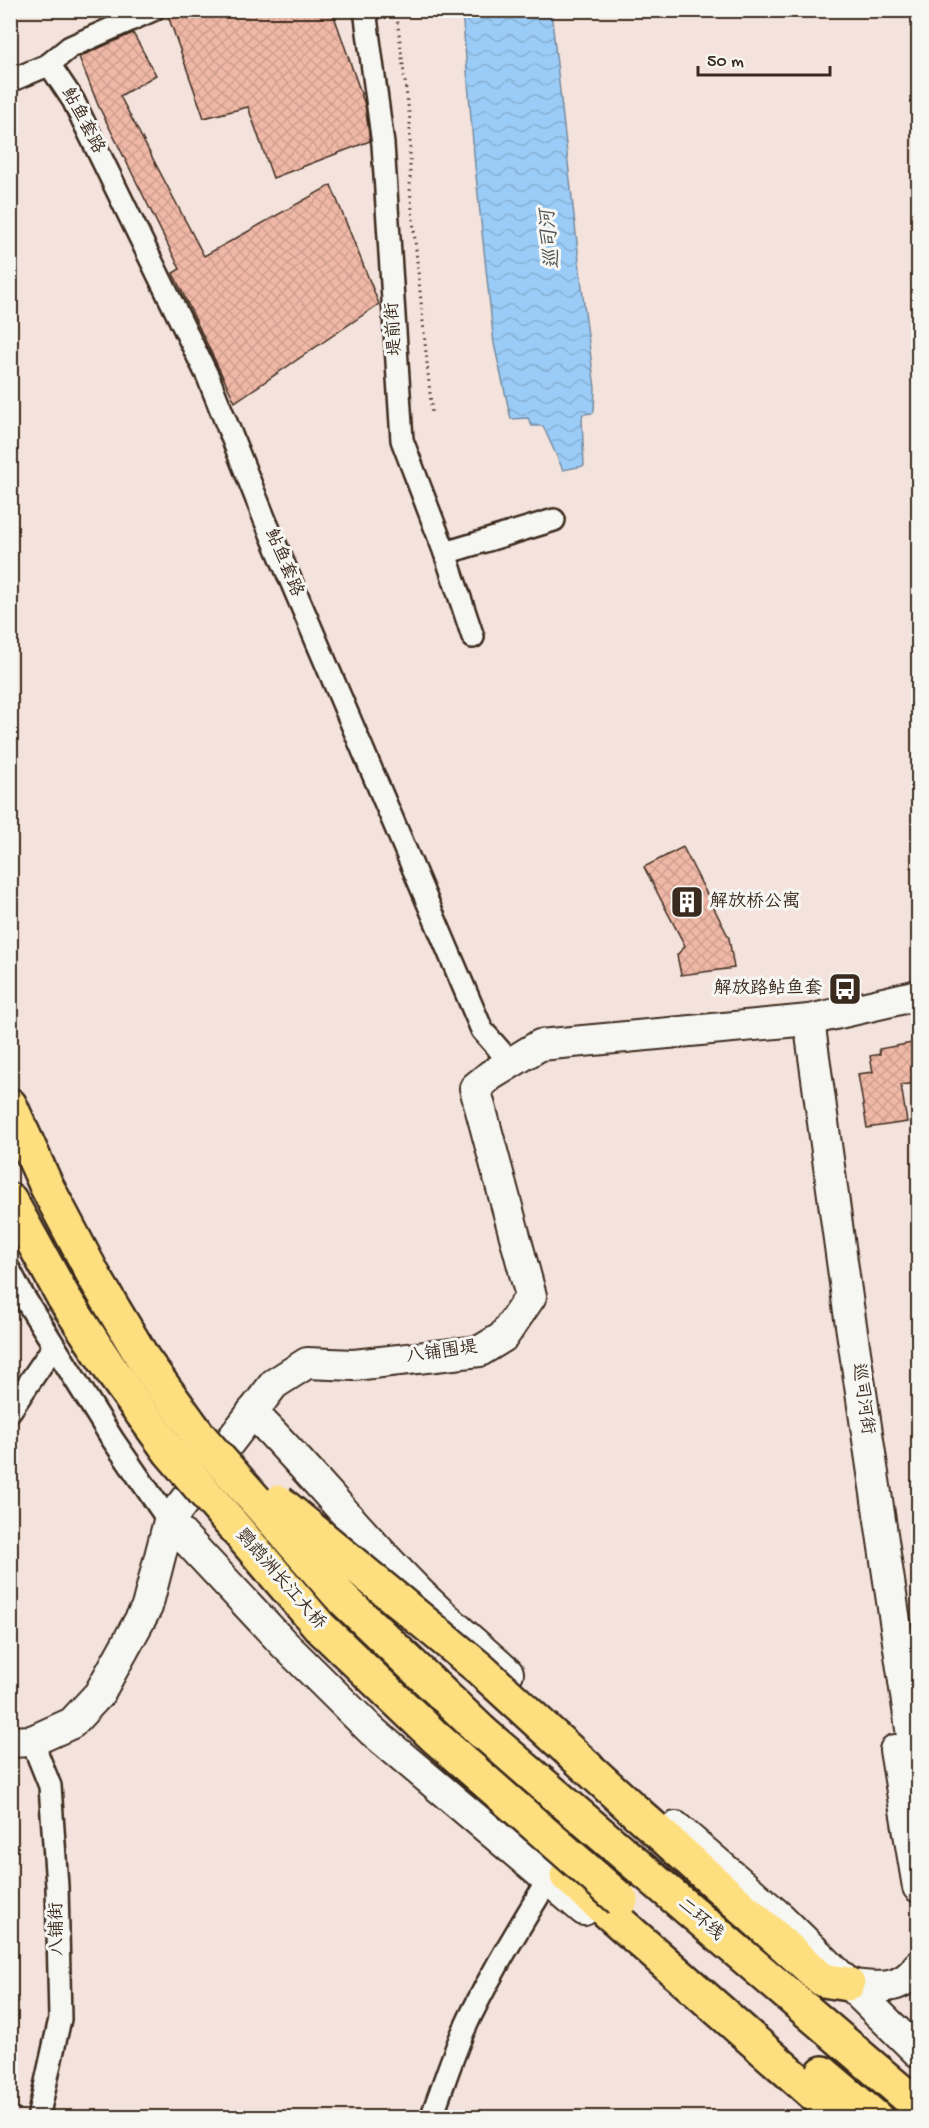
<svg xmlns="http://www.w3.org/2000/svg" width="929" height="2128" font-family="'Gochi Hand','LXGW WenKai TC',sans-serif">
  <defs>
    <pattern id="water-waves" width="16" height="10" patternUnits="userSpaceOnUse" patternTransform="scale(1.5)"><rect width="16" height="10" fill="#9bccf7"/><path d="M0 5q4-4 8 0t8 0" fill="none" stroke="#86afd3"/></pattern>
    <pattern id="building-cross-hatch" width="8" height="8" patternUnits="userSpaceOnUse" patternTransform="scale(1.5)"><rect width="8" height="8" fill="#f0b8a7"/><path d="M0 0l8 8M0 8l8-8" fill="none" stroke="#cf9e8f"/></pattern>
  </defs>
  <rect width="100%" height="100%" fill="#f4e3dc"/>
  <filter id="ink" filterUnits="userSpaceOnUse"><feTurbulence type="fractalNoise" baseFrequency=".0167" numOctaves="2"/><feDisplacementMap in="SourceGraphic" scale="12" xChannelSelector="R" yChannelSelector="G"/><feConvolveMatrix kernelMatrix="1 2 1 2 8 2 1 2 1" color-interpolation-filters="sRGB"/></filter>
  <g filter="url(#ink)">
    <polygon fill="url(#water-waves)" stroke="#758ba0" stroke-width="1.5" points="462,11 551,11 584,305 595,388 594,411 593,413 583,414 582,418 584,466 563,470 543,426 532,426 528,418 511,419 494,344 475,166"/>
    <g fill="url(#building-cross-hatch)" stroke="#3b2a1e" stroke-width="1.5">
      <polygon points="166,10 332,10 365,105 370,141 273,178 248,107 204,118"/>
      <polygon points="133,33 156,75 120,96 204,256 331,185 379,304 235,402 173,273 180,269 98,105 79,57"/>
      <polygon points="683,847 729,938 734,968 681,975 677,955 685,946 644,867"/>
      <polygon points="918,1042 918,1083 901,1085 907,1122 867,1128 858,1074 873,1072 870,1056 880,1054 879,1049"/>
    </g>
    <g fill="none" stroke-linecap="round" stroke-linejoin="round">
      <g stroke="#3b2a1e" stroke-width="26">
        <g id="street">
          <polyline points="365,10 383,144 402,440 445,553 473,637"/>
          <polyline points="49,64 73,100 208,377 265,520 482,1030 511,1063"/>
          <polyline points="10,81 48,65 70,47 153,10"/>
          <polyline points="445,553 554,520"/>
          <polyline points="10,1271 22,1294 113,1440 169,1521"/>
          <polyline points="10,1411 54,1346"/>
          <polyline points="32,1741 50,1786 57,1886 60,2019 38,2118"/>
          <path d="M431 2118C442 2089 451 2060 463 2032 487 1979 518 1930 548 1880"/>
        </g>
      </g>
      <g stroke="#3b2a1e" stroke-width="34">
        <g id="secondary">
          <polyline points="809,1020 848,1305 918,1776"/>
          <path d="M252 1412C308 1468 357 1530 413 1586 443 1617 476 1644 508 1673"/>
          <polyline points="169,1521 284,1644 372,1731 584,1910"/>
          <polyline points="10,1742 32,1741 72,1723 99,1694 147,1607 169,1521 274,1384 307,1363 354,1365 480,1351 503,1337 531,1296 475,1088 491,1075 540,1045 809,1020 918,995"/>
          <polyline points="895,1750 918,1887"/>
          <polyline points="676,1827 780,1917 918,2052"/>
          <path d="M848 1984C875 1988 902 1992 918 1966"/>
        </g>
      </g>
      <g stroke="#3b2a1e" stroke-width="38">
        <g id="highway">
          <polyline points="10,1105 47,1187 95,1278"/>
          <polyline points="10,1200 64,1298"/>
          <polyline points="482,1732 918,2106"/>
          <polyline points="636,1812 823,1980 848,1984"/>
          <polyline points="567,1876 841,2118"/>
          <polyline points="823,2073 876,2118"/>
        </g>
      </g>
      <g stroke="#3b2a1e" stroke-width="3" stroke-dasharray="1.5 4.5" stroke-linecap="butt">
        <polyline points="396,10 410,121 410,189 432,414"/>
        <polyline points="10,18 29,10"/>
      </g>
      <use href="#street" stroke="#f6f6f2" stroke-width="21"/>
      <use href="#secondary" stroke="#f6f6f2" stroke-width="30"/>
      <use href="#highway" stroke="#fedf80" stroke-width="33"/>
      <g stroke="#3b2a1e" stroke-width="38" stroke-linecap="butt">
        <g id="highway-bridge">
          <polyline points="95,1278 144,1360 199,1436 339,1595 482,1732"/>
          <polyline points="64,1298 115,1376 170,1452 320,1627 435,1737 621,1900"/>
          <polyline points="279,1502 479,1668 636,1812"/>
        </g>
      </g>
      <use href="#highway-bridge" stroke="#fedf80" stroke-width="33"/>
    </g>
  </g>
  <defs>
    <g id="building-square" transform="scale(1.725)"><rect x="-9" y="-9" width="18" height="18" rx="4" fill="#3b2a1e" stroke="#f6f6f2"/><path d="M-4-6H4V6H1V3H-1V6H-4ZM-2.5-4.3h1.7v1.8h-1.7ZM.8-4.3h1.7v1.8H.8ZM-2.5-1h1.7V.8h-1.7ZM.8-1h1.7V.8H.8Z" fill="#fff"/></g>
    <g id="bus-square" transform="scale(1.725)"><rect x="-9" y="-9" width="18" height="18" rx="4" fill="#3b2a1e" stroke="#f6f6f2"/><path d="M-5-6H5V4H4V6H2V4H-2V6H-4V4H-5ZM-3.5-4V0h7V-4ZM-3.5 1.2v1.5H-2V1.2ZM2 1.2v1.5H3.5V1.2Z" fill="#fff"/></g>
  </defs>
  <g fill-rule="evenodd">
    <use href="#building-square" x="687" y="902"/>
    <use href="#bus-square" x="845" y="989"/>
  </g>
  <g text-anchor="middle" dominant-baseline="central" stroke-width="6" stroke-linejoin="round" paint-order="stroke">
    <g font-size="18" fill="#3b2a1e" stroke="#f6f6f2">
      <text transform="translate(82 121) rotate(62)">鲇鱼套路</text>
      <text transform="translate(395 329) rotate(-94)">堤前街</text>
      <text transform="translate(283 563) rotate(67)">鲇鱼套路</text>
      <text transform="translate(442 1353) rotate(-8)">八铺围堤</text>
      <text transform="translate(862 1399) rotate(82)">巡司河街</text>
      <text transform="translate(280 1580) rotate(49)">鹦鹉洲长江大桥</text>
      <text transform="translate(700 1920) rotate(41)">二环线</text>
      <text transform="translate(58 1929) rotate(-91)">八铺街</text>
    </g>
    <g font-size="18" fill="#3b2a1e" stroke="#f6f6f2" text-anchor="start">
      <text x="710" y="902">解放桥公寓</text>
      <text x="822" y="989" text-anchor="end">解放路鲇鱼套</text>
    </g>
    <g font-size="20" font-style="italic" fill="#535254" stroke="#f6f6f2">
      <text transform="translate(552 239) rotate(-96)">巡司河</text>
    </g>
  </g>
  <rect width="929" height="2128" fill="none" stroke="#f6f6f2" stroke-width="36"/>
  <rect x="18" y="18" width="893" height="2092" fill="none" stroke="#3b2a1e" stroke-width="2" filter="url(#ink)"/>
  <path d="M698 66v9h132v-9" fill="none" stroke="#3b2a1e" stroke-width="3"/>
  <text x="707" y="66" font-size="18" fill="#3b2a1e" stroke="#f6f6f2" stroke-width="4.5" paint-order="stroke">50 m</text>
</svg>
